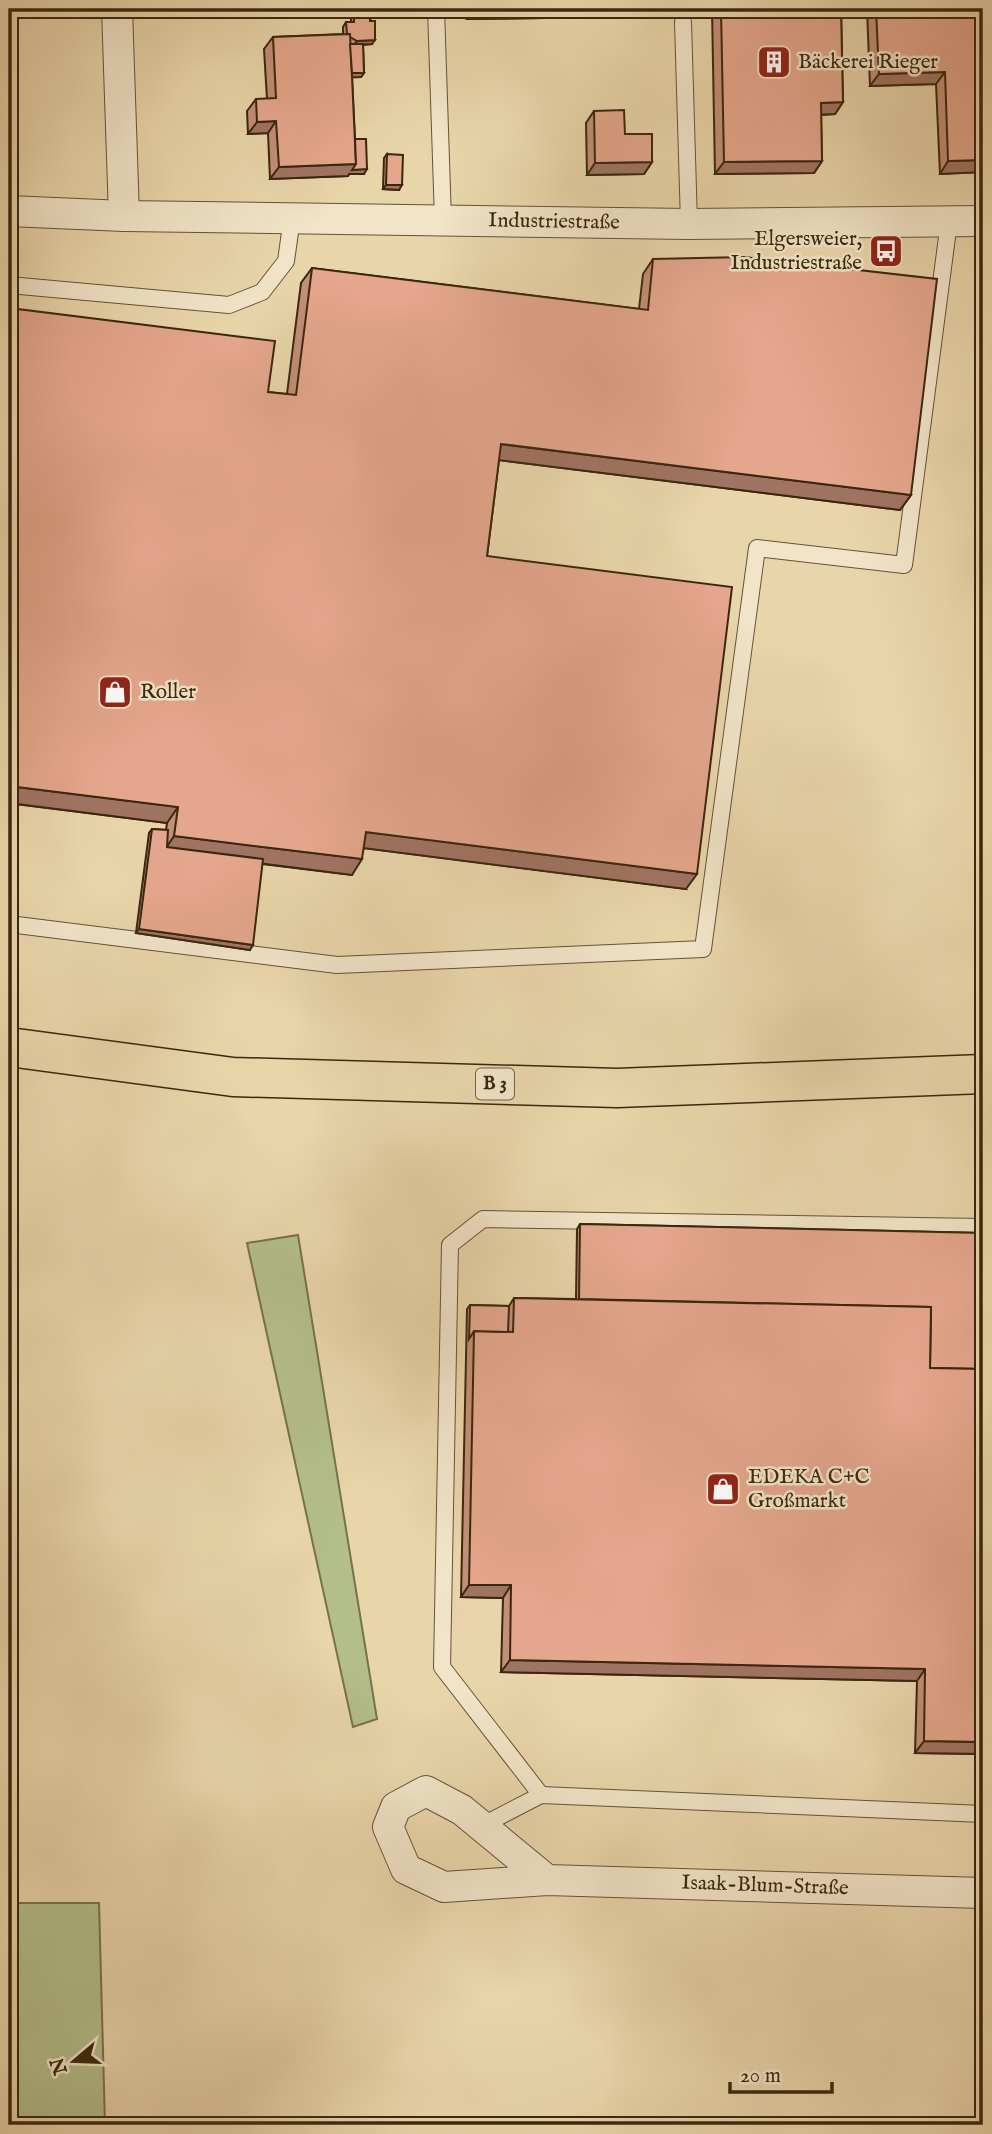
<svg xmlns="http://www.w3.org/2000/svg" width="992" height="2134" font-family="'IM FELL English',serif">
  <rect width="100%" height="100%" fill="#e9d5aa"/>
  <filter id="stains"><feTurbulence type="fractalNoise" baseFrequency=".00286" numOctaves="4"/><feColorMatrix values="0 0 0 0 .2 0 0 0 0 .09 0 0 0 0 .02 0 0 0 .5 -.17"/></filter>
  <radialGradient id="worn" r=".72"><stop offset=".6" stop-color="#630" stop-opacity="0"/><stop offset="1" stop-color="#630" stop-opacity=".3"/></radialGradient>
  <g fill="#b3be8b" stroke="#77724d" stroke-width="2">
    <polygon points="298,1235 377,1719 353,1727 247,1243"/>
    <polygon points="9,1903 99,1903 105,2125 9,2125"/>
  </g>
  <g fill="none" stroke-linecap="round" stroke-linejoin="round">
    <g stroke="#665236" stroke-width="18">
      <g id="service">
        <polyline points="436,9 443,220"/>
        <polyline points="683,22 689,224"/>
        <polyline points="9,285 229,305 262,292 286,261 292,218"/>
        <polyline points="9,924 337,965 703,949 757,548 904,565 949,222"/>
        <polyline points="541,1795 442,1667 450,1245 483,1219 983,1227"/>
        <polyline points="481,1826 541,1795 983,1814"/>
      </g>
    </g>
    <g stroke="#665236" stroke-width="32">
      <g id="minor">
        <polyline points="117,9 124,216"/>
        <polyline points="9,211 124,216 689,224 983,221"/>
        <polyline points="547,1880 462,1810 426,1791 396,1807 388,1827 406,1869 444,1887 547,1880 983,1893"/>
      </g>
    </g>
    <g stroke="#3b270f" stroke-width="41">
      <polyline id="primary" points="9,1047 233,1077 617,1088 983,1074"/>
    </g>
    <use href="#service" stroke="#f1e4c8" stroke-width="16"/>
    <use href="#minor" stroke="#f1e4c8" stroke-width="30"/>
    <use href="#primary" stroke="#e9d5aa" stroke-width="38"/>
  </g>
  <g fill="#c48f78" stroke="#3b270f" stroke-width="2">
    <polygon points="163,9 240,9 237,15 163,17"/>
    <polygon points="351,9 370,9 372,44 363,45 364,73 361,77 352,77 355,139 364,174 349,174 348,176 270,179 268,133 248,134 247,111 256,99 267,99 264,49 273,37 343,34 343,27 346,22 351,22"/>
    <polygon points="466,9 551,9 545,18 467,19"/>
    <polygon points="712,9 841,9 843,102 835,114 821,115 822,161 814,173 715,174"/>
    <polygon points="867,9 983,9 983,172 940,174 936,84 870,86"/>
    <polygon points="594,111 625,134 652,162 644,174 587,175 586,123"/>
    <polygon points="387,154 399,190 383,189 384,158"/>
    <polygon points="653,259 911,495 900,510 499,460 487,556 686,889 364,848 352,875 262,864 250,950 136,933 149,833 152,829 166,830 167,823 9,803 9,308 268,392 287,394 301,283 312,268 639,309 643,274"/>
    <polygon points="580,1224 983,1233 983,1754 915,1753 917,1681 501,1672 503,1598 461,1597 467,1309 470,1305 509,1306 514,1298 576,1299 577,1229"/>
  </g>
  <g fill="#a07462" stroke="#3b270f" stroke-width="2">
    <polygon points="169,9 213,9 240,11 237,15 163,17"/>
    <polygon points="474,9 551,9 545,18 467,19"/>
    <polygon points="375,40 372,44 354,45 357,41"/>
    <polygon points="945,72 936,84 870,86 879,74"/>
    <polygon points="346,73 364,73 361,77 343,78"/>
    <polygon points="843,102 835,114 813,115 821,103"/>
    <polygon points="276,121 268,133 248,134 257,122"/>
    <polygon points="983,160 983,172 940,174 948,161"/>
    <polygon points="822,161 814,173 715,174 724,162"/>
    <polygon points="652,162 644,174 587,175 595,163"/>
    <polygon points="356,164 367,169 364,174 349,174 348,176 270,179 279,167"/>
    <polygon points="386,185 402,185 399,190 383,189"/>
    <polygon points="501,444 911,495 900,510 490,459"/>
    <polygon points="9,786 178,807 167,823 9,803"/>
    <polygon points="366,832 697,874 686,889 355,847"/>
    <polygon points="174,836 362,859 352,875 164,851"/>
    <polygon points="139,929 253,945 250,950 136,933"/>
    <polygon points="469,1585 511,1585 503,1598 461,1597"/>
    <polygon points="510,1660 925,1669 917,1681 501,1672"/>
    <polygon points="924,1741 983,1742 983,1754 915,1753"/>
  </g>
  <g fill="#e4a68c" stroke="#3b270f" stroke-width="2">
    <polygon points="213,9 240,9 240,11 211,12"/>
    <polygon points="354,9 370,9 370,21 375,21 375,40 357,41 350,37 350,34 347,34 346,22 354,22"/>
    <polygon points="721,9 841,9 843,102 821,103 822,161 724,162"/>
    <polygon points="876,9 983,9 983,160 948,161 945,72 879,74"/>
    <polygon points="350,34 356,164 279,167 276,121 257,122 256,99 276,98 273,37"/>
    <polygon points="350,44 363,44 364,73 352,73"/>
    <polygon points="624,110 625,134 652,134 652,162 595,163 594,111"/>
    <polygon points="355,139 366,139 367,169 352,170 356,164"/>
    <polygon points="387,154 403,155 402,185 386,185"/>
    <polygon points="744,257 937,279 911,495 501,444 487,556 732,587 697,874 366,832 362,859 271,848 174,836 178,807 9,786 9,308 275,341 268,392 296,395 312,268 648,310 653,259"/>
    <polygon points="152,829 168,830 167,847 263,859 253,945 139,929"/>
    <polygon points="580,1224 983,1233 983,1369 930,1368 931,1307 579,1299"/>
    <polygon points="514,1298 931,1307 930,1368 983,1369 983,1742 924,1741 925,1669 510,1660 511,1585 469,1585 474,1331 513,1332"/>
    <polygon points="470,1305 509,1306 508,1332 474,1331 469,1339"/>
  </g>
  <defs>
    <g id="building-square" transform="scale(1.75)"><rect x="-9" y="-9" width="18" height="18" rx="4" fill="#8f2418" stroke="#f1e4c8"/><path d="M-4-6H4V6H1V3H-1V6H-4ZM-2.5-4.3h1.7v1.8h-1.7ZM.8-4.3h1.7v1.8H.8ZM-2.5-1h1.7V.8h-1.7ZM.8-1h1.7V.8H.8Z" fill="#fff"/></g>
    <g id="bus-square" transform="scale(1.75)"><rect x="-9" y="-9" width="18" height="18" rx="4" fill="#8f2418" stroke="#f1e4c8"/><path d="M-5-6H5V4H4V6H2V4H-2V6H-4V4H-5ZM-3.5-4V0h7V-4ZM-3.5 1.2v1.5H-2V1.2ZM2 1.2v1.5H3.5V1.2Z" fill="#fff"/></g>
    <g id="shop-square" transform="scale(1.75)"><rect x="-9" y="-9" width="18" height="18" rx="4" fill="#8f2418" stroke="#f1e4c8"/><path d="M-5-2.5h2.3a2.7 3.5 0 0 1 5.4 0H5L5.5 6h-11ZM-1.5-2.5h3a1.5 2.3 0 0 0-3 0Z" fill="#fff"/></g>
  </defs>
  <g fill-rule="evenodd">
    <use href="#building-square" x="774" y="62"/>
    <use href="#bus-square" x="886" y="251"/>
    <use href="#shop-square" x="115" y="692"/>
    <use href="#shop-square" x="723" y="1489"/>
  </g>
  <g text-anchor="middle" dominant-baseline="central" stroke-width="5" stroke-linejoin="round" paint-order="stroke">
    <rect fill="#f1e4c8" stroke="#726046" stroke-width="2" x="476" y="1068.5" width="38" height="31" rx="5"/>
    <g font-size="19" font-weight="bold" fill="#3b270f">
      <text x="495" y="1084">B 3</text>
    </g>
    <g font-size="21" fill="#3b270f" stroke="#f1e4c8" text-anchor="start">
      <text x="798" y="62">Bäckerei Rieger</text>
      <text x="862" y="239" text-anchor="end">Elgersweier,<tspan x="862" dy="24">Industriestraße</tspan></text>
      <text x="140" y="692">Roller</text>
      <text x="748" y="1477">EDEKA C+C<tspan x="748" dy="24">Großmarkt</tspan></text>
    </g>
    <g font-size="21" fill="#3b270f" stroke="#f1e4c8">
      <text transform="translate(554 222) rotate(1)">Industriestraße</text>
      <text transform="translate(765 1886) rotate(2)">Isaak-Blum-Straße</text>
    </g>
  </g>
  <rect width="992" height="2134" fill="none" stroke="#e9d5aa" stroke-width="35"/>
  <rect x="10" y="10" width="971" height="2113" fill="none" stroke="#3b270f" stroke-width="3.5"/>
  <rect x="18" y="18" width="957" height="2099" fill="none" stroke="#3b270f" stroke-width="2"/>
  <g transform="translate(74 2061) rotate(251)" stroke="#f1e4c8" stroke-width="5" paint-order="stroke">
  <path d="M0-5L12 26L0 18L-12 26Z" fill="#3b270f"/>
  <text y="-10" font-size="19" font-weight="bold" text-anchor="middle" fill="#3b270f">N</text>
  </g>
  <path d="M730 2082v10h102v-10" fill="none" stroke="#3b270f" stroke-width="3.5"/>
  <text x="740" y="2082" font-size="21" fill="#3b270f" stroke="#f1e4c8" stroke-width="5" paint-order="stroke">20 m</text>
  <rect width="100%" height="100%" filter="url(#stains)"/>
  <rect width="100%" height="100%" fill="url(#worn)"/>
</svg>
